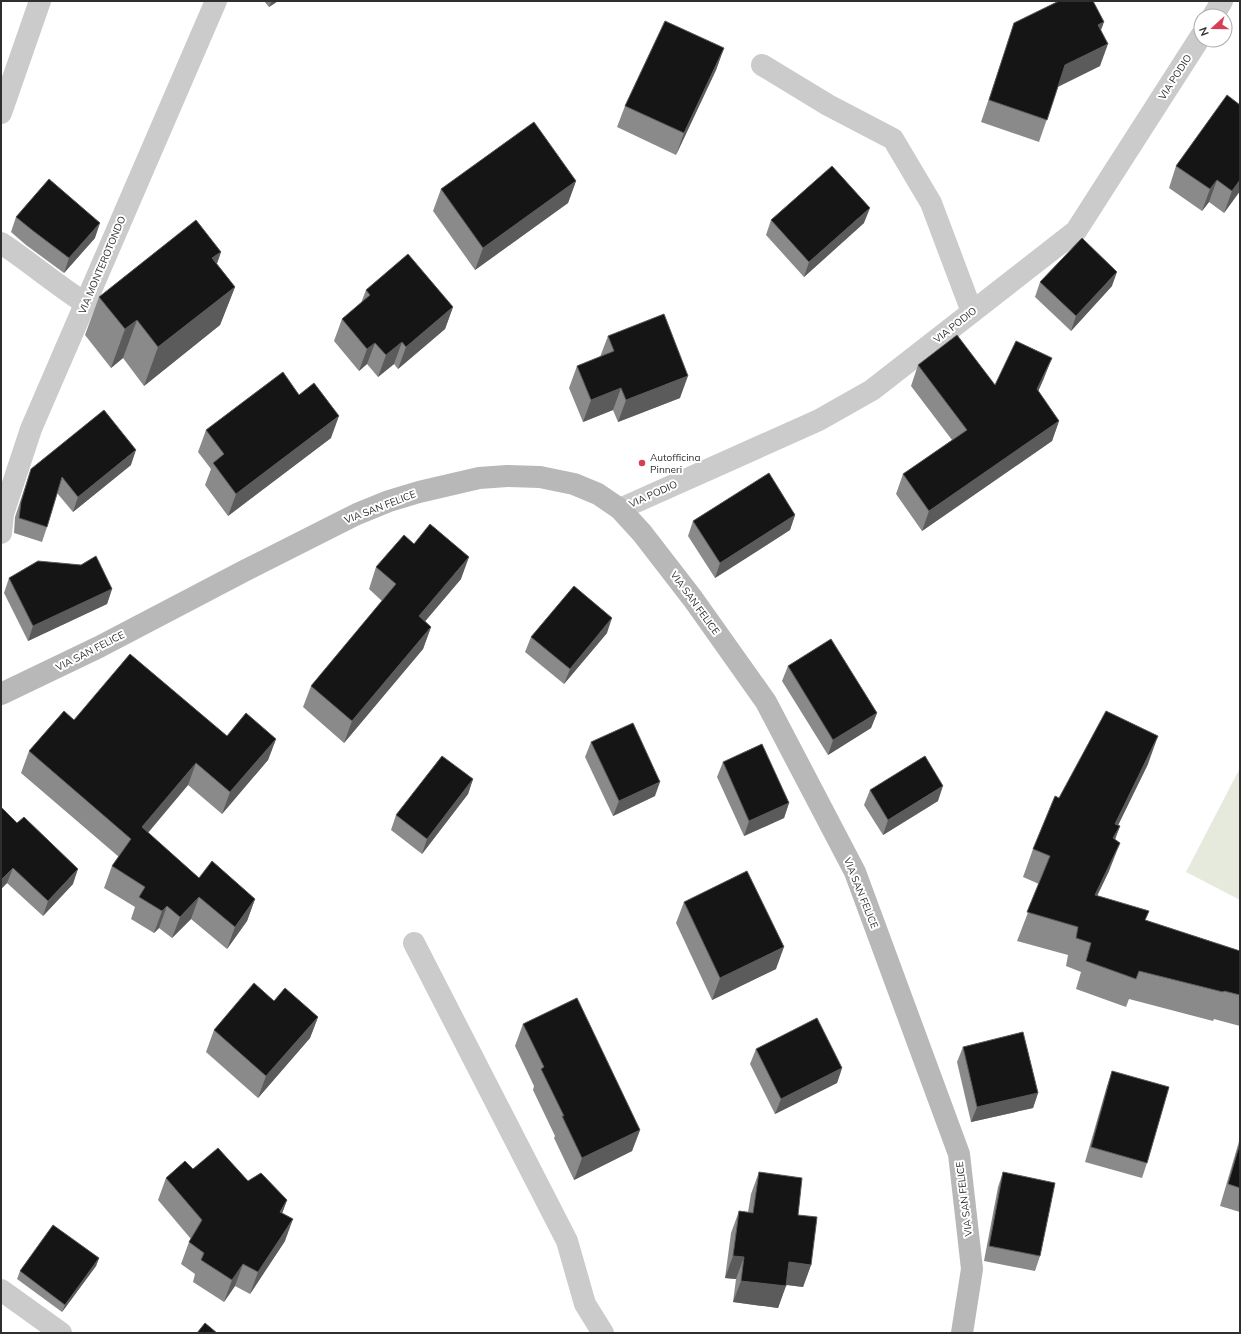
<svg xmlns="http://www.w3.org/2000/svg" width="1241" height="1334" font-family="Mulish,sans-serif">
  <rect width="100%" height="100%" fill="#fff"/>
  <polygon fill="#e5eadd" points="1240,768 1240,900 1186,872"/>
  <g fill="none" stroke-linecap="round" stroke-linejoin="round">
    <g stroke="#cbcbcb" stroke-width="22">
      <polyline points="1213,16 1222,1"/>
      <polyline points="762,65 828,105 893,139 931,203 972,312"/>
      <polyline points="1,113 40,1"/>
      <path d="M1 243C30 262 56 285 85 303"/>
      <polyline points="620,509 819,420 872,390 1076,231 1201,36"/>
      <polyline points="1,533 3,514 31,429 216,1"/>
      <polyline points="414,943 567,1241 585,1304 603,1333"/>
      <polyline points="1,1290 61,1333"/>
    </g>
    <polyline stroke="#b8b8b8" stroke-width="22" points="1,694 99,647 246,570 357,514 389,501 419,492 479,478 507,476 540,477 574,484 598,494 620,509 642,533 693,599 766,702 855,872 959,1154 972,1269 962,1333"/>
  </g>
  <g fill="#8a8a8a">
    <polygon points="264,1 278,1 269,7"/>
    <polygon points="1014,23 1101,31 1100,66 1058,87 1039,142 981,122 1007,45"/>
    <polygon points="724,48 716,70 676,155 617,127 625,106"/>
    <polygon points="1240,105 1240,191 1224,213 1209,202 1202,211 1169,188 1176,166"/>
    <polygon points="576,181 568,203 475,270 433,211 441,189"/>
    <polygon points="16,217 95,238 64,273 26,245 11,232"/>
    <polygon points="771,220 864,223 804,277 766,235"/>
    <polygon points="221,252 217,264 235,287 220,325 144,386 123,358 111,368 85,335 99,297"/>
    <polygon points="1040,282 1112,286 1071,331 1035,297"/>
    <polygon points="366,290 453,307 445,329 398,369 394,364 378,377 367,364 359,371 334,341 342,319 361,303"/>
    <polygon points="608,336 680,398 618,422 613,410 583,422 569,388 577,366 600,357"/>
    <polygon points="918,365 995,385 1044,378 1038,391 1059,421 1052,441 922,531 896,494 903,474 952,440 911,386"/>
    <polygon points="206,430 331,438 228,516 205,485 211,469 198,452"/>
    <polygon points="131,465 73,512 57,493 47,527 42,542 14,533 15,517 31,469"/>
    <polygon points="795,515 790,530 715,578 688,536 693,521"/>
    <polygon points="414,544 461,579 425,621 431,627 423,649 344,743 303,707 311,686 382,601 369,589 376,567"/>
    <polygon points="9,578 112,589 107,604 28,641 4,593"/>
    <polygon points="607,633 564,684 525,652 531,637"/>
    <polygon points="788,666 877,713 871,728 828,755 782,681"/>
    <polygon points="74,720 227,736 276,739 268,760 222,814 188,785 148,833 199,878 255,899 247,921 227,949 191,919 172,938 159,928 154,933 131,919 135,907 104,888 112,866 119,857 21,773 29,751"/>
    <polygon points="591,742 655,796 613,816 585,757"/>
    <polygon points="723,762 789,803 784,818 744,836 717,777"/>
    <polygon points="1148,764 1118,825 1120,826 1115,840 1109,871 1097,896 1145,920 1240,951 1240,1026 1214,1019 1213,1021 1129,999 1126,1007 1076,989 1081,972 1066,966 1068,955 1017,941 1039,884 1023,877 1033,849 1059,798"/>
    <polygon points="473,779 468,794 422,854 391,830 396,815"/>
    <polygon points="870,790 938,801 883,835 864,805"/>
    <polygon points="1,807 73,884 43,916 7,883 1,889"/>
    <polygon points="684,902 776,969 712,1000 676,923"/>
    <polygon points="274,1001 318,1017 310,1038 258,1098 206,1052 214,1030"/>
    <polygon points="523,1024 640,1130 632,1151 574,1180 554,1138 555,1136 533,1090 534,1086 515,1046"/>
    <polygon points="963,1047 1038,1093 1033,1108 971,1122 957,1062"/>
    <polygon points="756,1049 842,1068 837,1083 775,1114 750,1064"/>
    <polygon points="1112,1071 1147,1163 1142,1178 1085,1162 1107,1086"/>
    <polygon points="1240,1138 1240,1212 1220,1206"/>
    <polygon points="193,1169 248,1181 287,1200 282,1213 285,1241 250,1294 235,1286 224,1302 193,1282 195,1274 181,1264 189,1242 191,1239 158,1200 166,1178"/>
    <polygon points="759,1172 798,1215 811,1265 803,1287 786,1285 778,1308 733,1302 736,1279 725,1278 731,1233 739,1211 748,1212 751,1194"/>
    <polygon points="1003,1172 1040,1256 1035,1271 984,1261 998,1187"/>
    <polygon points="99,1258 96,1266 62,1312 17,1279 20,1271"/>
  </g>
  <g fill="#5b5b5b">
    <polygon points="272,1 278,1 269,7"/>
    <polygon points="1104,22 1096,44 1098,25"/>
    <polygon points="1108,44 1100,66 1057,87 1065,65"/>
    <polygon points="724,48 716,70 676,155 684,133"/>
    <polygon points="1217,180 1209,202 1202,211 1210,189"/>
    <polygon points="1240,180 1240,191 1224,213 1232,191"/>
    <polygon points="576,181 568,203 475,270 483,248"/>
    <polygon points="870,208 864,223 804,277 809,262"/>
    <polygon points="100,223 95,238 64,273 69,258"/>
    <polygon points="221,252 207,290 212,258"/>
    <polygon points="1117,272 1112,286 1071,331 1076,316"/>
    <polygon points="235,287 220,325 144,386 158,347"/>
    <polygon points="453,307 445,329 398,369 406,347"/>
    <polygon points="137,320 123,358 111,368 125,329"/>
    <polygon points="402,342 394,364 378,377 386,355"/>
    <polygon points="375,343 367,364 359,371 367,349"/>
    <polygon points="1052,358 1044,378 1030,410 1037,389"/>
    <polygon points="688,376 680,398 618,422 626,400"/>
    <polygon points="621,388 613,410 583,422 591,400"/>
    <polygon points="339,416 331,438 228,516 236,494"/>
    <polygon points="1059,421 1052,441 922,531 929,511"/>
    <polygon points="136,450 131,465 73,512 78,497"/>
    <polygon points="795,515 790,530 715,578 720,563"/>
    <polygon points="469,557 461,579 411,638 419,616"/>
    <polygon points="112,589 107,604 28,641 33,626"/>
    <polygon points="612,618 607,633 564,684 570,669"/>
    <polygon points="431,627 423,649 344,743 352,721"/>
    <polygon points="877,713 871,728 828,755 833,740"/>
    <polygon points="1158,736 1148,764 1105,852 1115,824"/>
    <polygon points="276,739 268,760 222,814 230,792"/>
    <polygon points="196,763 188,785 134,849 142,827"/>
    <polygon points="473,779 468,794 422,854 427,839"/>
    <polygon points="660,782 655,796 613,816 619,801"/>
    <polygon points="943,786 938,801 883,835 888,820"/>
    <polygon points="789,803 784,818 744,836 749,821"/>
    <polygon points="1120,826 1109,854 1113,838"/>
    <polygon points="1120,843 1109,871 1084,923 1095,895"/>
    <polygon points="13,868 7,883 1,889 1,880"/>
    <polygon points="78,869 73,884 43,916 48,901"/>
    <polygon points="199,897 191,919 172,938 180,917"/>
    <polygon points="255,899 247,921 227,949 235,927"/>
    <polygon points="167,906 159,928 154,933 162,911"/>
    <polygon points="784,947 776,969 712,1000 720,978"/>
    <polygon points="318,1017 310,1038 258,1098 266,1076"/>
    <polygon points="842,1068 837,1083 775,1114 781,1099"/>
    <polygon points="1038,1093 1033,1108 971,1122 977,1107"/>
    <polygon points="640,1130 632,1151 574,1180 582,1158"/>
    <polygon points="287,1200 279,1222 280,1212"/>
    <polygon points="293,1219 285,1241 250,1294 258,1272"/>
    <polygon points="733,1256 744,1257 736,1279 725,1278"/>
    <polygon points="99,1258 96,1266 62,1312 65,1305"/>
    <polygon points="789,1262 811,1265 803,1287 781,1284"/>
    <polygon points="243,1264 235,1286 224,1302 232,1280"/>
    <polygon points="741,1281 786,1286 778,1308 733,1302"/>
  </g>
  <g fill="#151515" stroke="#5b5b5b">
    <polygon points="1059,1 1093,1 1104,22 1098,25 1108,44 1065,65 1047,120 989,100 1014,23"/>
    <polygon points="665,21 724,48 684,133 625,106"/>
    <polygon points="1227,95 1240,105 1240,180 1232,191 1217,180 1210,189 1176,166"/>
    <polygon points="534,122 576,181 483,248 441,189"/>
    <polygon points="832,166 870,208 809,262 771,220"/>
    <polygon points="49,179 100,223 69,258 32,230 16,217"/>
    <polygon points="196,220 221,252 212,258 235,287 158,347 137,320 125,329 99,297"/>
    <polygon points="1082,238 1117,272 1076,316 1040,282"/>
    <polygon points="408,254 453,307 406,347 402,342 386,355 375,343 367,349 342,319 370,295 366,290"/>
    <polygon points="664,314 688,376 626,400 621,388 591,400 577,366 614,351 608,336"/>
    <polygon points="957,335 995,385 1016,341 1052,358 1037,389 1059,421 929,511 903,474 967,430 918,365"/>
    <polygon points="283,372 299,395 314,383 339,416 236,494 213,463 224,454 206,430"/>
    <polygon points="104,410 136,450 78,497 62,477 47,527 19,518 21,502 31,469"/>
    <polygon points="769,473 795,515 720,563 693,521"/>
    <polygon points="430,524 469,557 419,616 431,627 352,721 311,686 396,584 376,567 404,535 414,544"/>
    <polygon points="96,556 112,589 33,626 9,578 38,561 81,565"/>
    <polygon points="574,586 612,618 570,669 531,637"/>
    <polygon points="831,639 877,713 833,740 788,666"/>
    <polygon points="130,654 227,736 246,713 276,739 230,792 196,763 142,827 199,878 212,861 255,899 235,927 199,897 180,917 167,906 162,911 139,897 145,887 112,866 131,839 29,751 64,711 74,720"/>
    <polygon points="1106,711 1158,736 1115,824 1120,826 1113,838 1120,843 1095,895 1149,911 1145,920 1240,951 1240,995 1224,991 1223,992 1139,971 1136,979 1086,961 1091,943 1076,938 1078,927 1027,912 1050,856 1033,849 1055,796 1059,798"/>
    <polygon points="633,723 660,782 619,801 591,742"/>
    <polygon points="762,744 789,803 749,821 723,762"/>
    <polygon points="442,756 473,779 427,839 396,815"/>
    <polygon points="925,756 943,786 888,820 870,790"/>
    <polygon points="1,807 17,823 24,817 78,869 48,901 13,868 1,880"/>
    <polygon points="747,871 784,947 720,978 684,902"/>
    <polygon points="254,983 274,1001 285,988 318,1017 266,1076 214,1030"/>
    <polygon points="577,998 640,1130 582,1158 562,1116 564,1116 541,1069 544,1067 523,1024"/>
    <polygon points="817,1018 842,1068 781,1099 756,1049"/>
    <polygon points="1023,1032 1038,1093 977,1107 963,1047"/>
    <polygon points="1112,1071 1169,1087 1147,1163 1091,1147"/>
    <polygon points="1240,1143 1240,1188 1228,1184"/>
    <polygon points="218,1148 248,1181 261,1173 287,1200 280,1212 293,1219 258,1272 243,1264 232,1280 201,1260 204,1253 189,1242 202,1220 166,1178 185,1161 193,1169"/>
    <polygon points="759,1172 802,1178 798,1215 817,1217 811,1265 789,1262 786,1286 741,1281 744,1257 733,1256 739,1211 753,1213"/>
    <polygon points="1003,1172 1055,1183 1040,1256 989,1246"/>
    <polygon points="53,1225 99,1258 65,1305 20,1271"/>
    <polygon points="205,1323 217,1333 197,1333"/>
  </g>
  <circle fill="#d64056" stroke="#fff" stroke-width="1.5" cx="642" cy="463" r="4"/>
  <g text-anchor="middle" dominant-baseline="central" stroke-width="4" stroke-linejoin="round" paint-order="stroke">
    <g font-size="10" fill="#2e2e2e" stroke="#fff">
      <text transform="translate(1175 77) rotate(-57)">VIA PODIO</text>
      <text transform="translate(102 265) rotate(-67)">VIA MONTEROTONDO</text>
      <text transform="translate(955 325) rotate(-38)">VIA PODIO</text>
      <text transform="translate(653 494) rotate(-24)">VIA PODIO</text>
      <text transform="translate(380 507) rotate(-21)">VIA SAN FELICE</text>
      <text transform="translate(695 603) rotate(54)">VIA SAN FELICE</text>
      <text transform="translate(90 651) rotate(-27)">VIA SAN FELICE</text>
      <text transform="translate(861 893) rotate(68)">VIA SAN FELICE</text>
      <text transform="translate(964 1199) rotate(-97)">VIA SAN FELICE</text>
    </g>
    <g font-size="10" fill="#2e2e2e" stroke="#fff" text-anchor="start">
      <text x="650" y="457">Autofficina<tspan x="650" dy="12">Pinneri</tspan></text>
    </g>
  </g>
  <rect width="1241" height="1334" fill="none" stroke="#2e2e2e" stroke-width="4"/>
  <g transform="translate(1213 28) rotate(249)"><circle r="19" fill="#ffffff" stroke="#ababab"/>
  <path d="M0-3L7 15L0 10L-7 15Z" fill="#d64056"/>
  <text y="-6" font-size="11" font-weight="bold" text-anchor="middle" fill="#2e2e2e">N</text>
  </g>
</svg>
